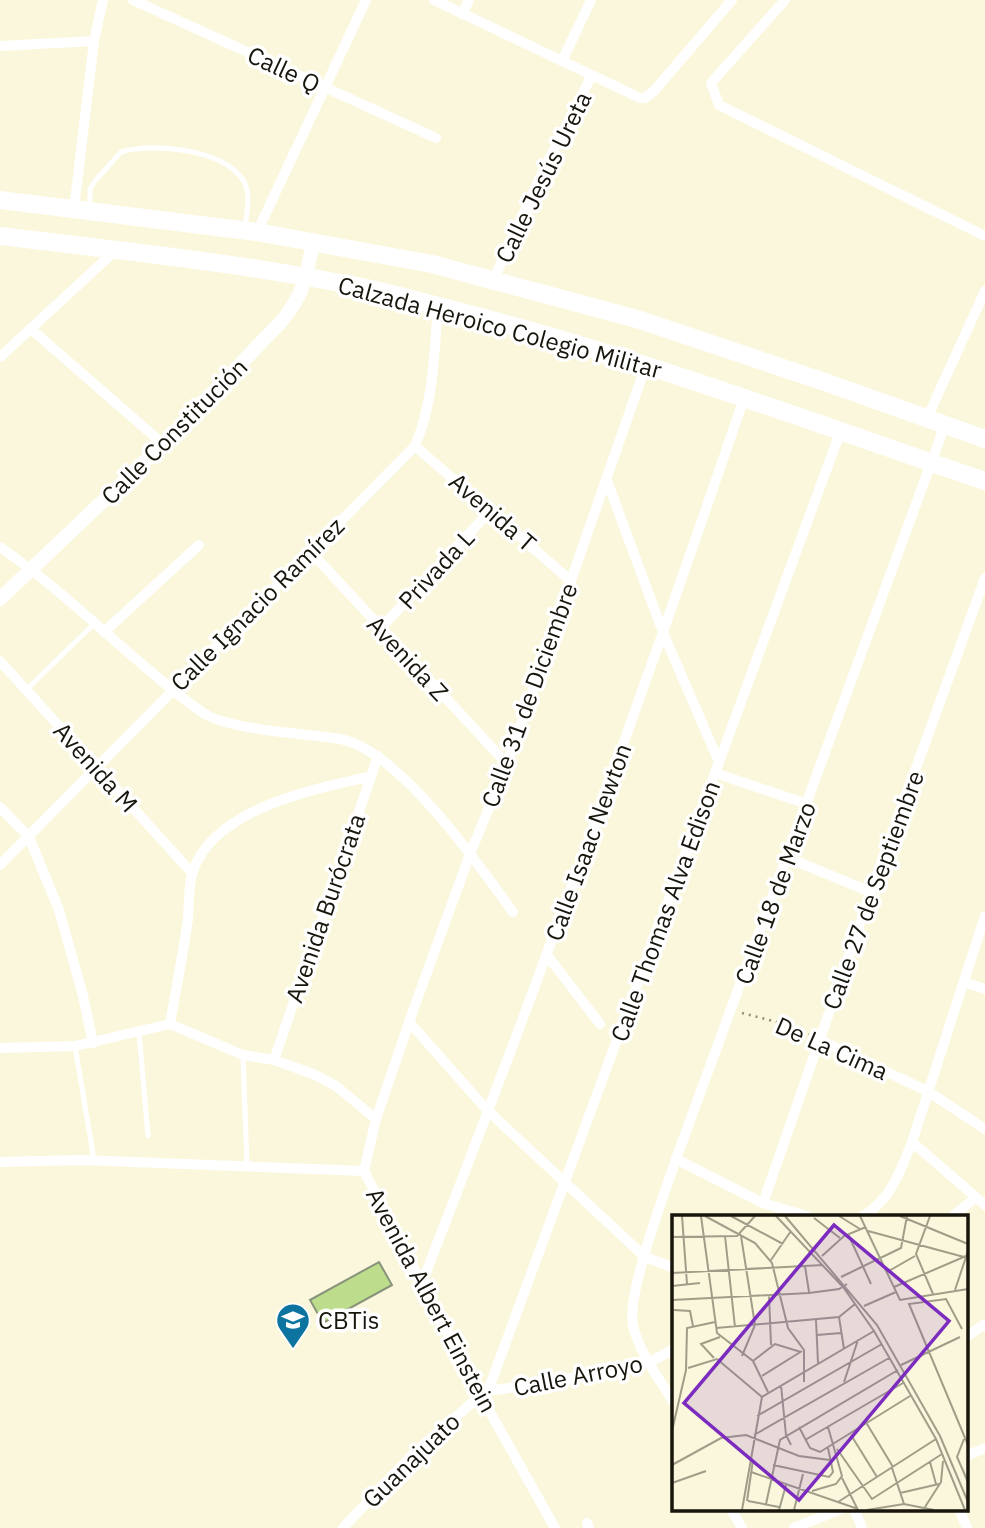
<svg xmlns="http://www.w3.org/2000/svg" width="985" height="1528" font-family="'IBM Plex Sans',sans-serif">
  <rect width="100%" height="100%" fill="#fbf7dc"/>
  <polygon fill="#bddd8c" stroke="#89937b" stroke-width="2" points="379,1262 392,1285 323,1323 310,1300"/>
  <g fill="none" stroke-linecap="round" stroke-linejoin="round">
    <polyline stroke="#918e7b" stroke-width="2.5" stroke-dasharray="2 5" stroke-linecap="butt" points="742,1013 792,1026 809,1034"/>
    <g stroke="#fff" stroke-width="5">
      <path d="M90 209V189L95 181 121 152C152 142 238 149 247 190 250 202 246 215 245 228"/>
      <polyline points="26,690 94,624"/>
      <polyline points="139,1032 148,1136"/>
      <polyline points="75,1046 94,1160"/>
      <polyline points="243,1056 247,1164"/>
    </g>
    <g stroke="#fff" stroke-width="10">
      <polyline points="133,0 436,138"/>
      <polyline points="434,0 640,98 645,98 654,91 732,0"/>
      <polyline points="785,0 711,83 719,105 985,236"/>
      <polyline points="462,14 469,0"/>
      <polyline points="0,46 94,41"/>
      <polyline points="562,61 591,0"/>
      <polyline points="74,209 94,41 103,0"/>
      <polyline points="257,232 366,0"/>
      <polyline points="494,279 539,179 592,75"/>
      <polyline points="31,329 163,444"/>
      <polyline points="0,357 116,250"/>
      <polyline points="927,418 985,291"/>
      <polyline points="415,446 571,581"/>
      <polyline points="606,478 664,635 719,762"/>
      <path d="M0 547C51 582 96 625 143 665 163 682 183 700 205 714 235 731 304 733 340 739 399 750 478 864 513 912"/>
      <polyline points="310,551 507,764"/>
      <polyline points="380,629 491,510"/>
      <polyline points="104,632 199,545"/>
      <polyline points="0,661 192,873"/>
      <polyline points="715,773 807,804"/>
      <polyline points="0,807 29,837 59,910 83,996 93,1043"/>
      <polyline points="788,858 871,892"/>
      <path d="M0 865 415 446C434 401 434 354 438 306"/>
      <polyline points="547,955 600,1024"/>
      <polyline points="964,982 985,989"/>
      <polyline points="410,1023 487,1110 645,1257 674,1268"/>
      <path d="M170 1024C176 989 183 954 188 919 189 904 188 886 193 871 214 809 313 789 369 777"/>
      <polyline points="820,1040 929,1092 985,1129"/>
      <polyline points="0,1048 75,1046 170,1024 243,1055 274,1060 313,1074 336,1086 376,1119"/>
      <polyline points="274,1060 378,756"/>
      <polyline points="912,1142 985,1205"/>
      <polyline points="676,1159 763,1203 807,1216"/>
      <polyline points="0,1162 81,1160 364,1171"/>
      <polyline points="763,1203 871,892 985,578"/>
      <path d="M863 1216C890 1201 901 1170 912 1142L985 916"/>
      <polyline points="953,1216 975,1198"/>
      <path d="M422 1283C536 990 643 695 744 398"/>
      <polyline points="966,1337 985,1324"/>
      <polyline points="488,1391 841,430"/>
      <path d="M674 1403C660 1380 640 1354 633 1326 626 1294 665 1193 676 1159L945 425"/>
      <polyline points="966,1456 985,1448"/>
      <polyline points="731,1509 742,1528"/>
      <polyline points="854,1509 862,1528"/>
      <polyline points="959,1509 967,1528"/>
      <polyline points="587,1523 589,1528"/>
      <polyline points="343,1528 414,1453 481,1395 488,1391 558,1381 650,1362 674,1349"/>
      <polyline points="555,1528 468,1373 364,1171 376,1119 414,1008 470,854 507,764 646,365"/>
      <polyline points="794,1528 841,1509"/>
    </g>
    <path stroke="#fff" stroke-width="14" d="M0 599 163 444 280 323C304 295 306 278 313 242"/>
    <g stroke="#fff" stroke-width="18">
      <polyline points="0,200 257,232 432,264 637,319 822,381 985,439"/>
      <path d="M0 236C124 251 249 264 371 289 410 298 449 309 488 319 657 364 820 425 985 481"/>
    </g>
  </g>
  <defs>
    <g id="school-pin" transform="scale(1.75)"><path d="M0 17L-7.5 6A9.5 9.5 0 1 1 7.5 6Z" fill="#0d739f" stroke="#fff"/><path d="M0-5L7-2L0 1L-7-2ZM-4 1L0 2.5L4 1V4Q0 6-4 4Z" fill="#fff"/></g>
  </defs>
  <g fill-rule="evenodd">
    <use href="#school-pin" x="293" y="1320"/>
  </g>
  <g text-anchor="middle" dominant-baseline="central" stroke-width="7" stroke-linejoin="round" paint-order="stroke">
    <g font-size="24" fill="#17150c" stroke="#fff">
      <text transform="translate(284 69) rotate(25)">Calle Q</text>
      <text transform="translate(543 177) rotate(-64)">Calle Jesús Ureta</text>
      <text transform="translate(500 327) rotate(15)">Calzada Heroico Colegio Militar</text>
      <text transform="translate(174 431) rotate(-45)">Calle Constitución</text>
      <text transform="translate(493 512) rotate(41)">Avenida T</text>
      <text transform="translate(436 569) rotate(-47)">Privada L</text>
      <text transform="translate(257 604) rotate(-45)">Calle Ignacio Ramírez</text>
      <text transform="translate(408 658) rotate(47)">Avenida Z</text>
      <text transform="translate(529 695) rotate(-70)">Calle 31 de Diciembre</text>
      <text transform="translate(96 767) rotate(48)">Avenida M</text>
      <text transform="translate(588 842) rotate(-70)">Calle Isaac Newton</text>
      <text transform="translate(873 890) rotate(-70)">Calle 27 de Septiembre</text>
      <text transform="translate(775 893) rotate(-70)">Calle 18 de Marzo</text>
      <text transform="translate(325 908) rotate(-71)">Avenida Burócrata</text>
      <text transform="translate(665 911) rotate(-70)">Calle Thomas Alva Edison</text>
      <text transform="translate(832 1048) rotate(24)">De La Cima</text>
      <text transform="translate(432 1300) rotate(62)">Avenida Albert Einstein</text>
      <text transform="translate(578 1375) rotate(-11)">Calle Arroyo</text>
      <text transform="translate(411 1460) rotate(-44)">Guanajuato</text>
    </g>
    <g font-size="24" fill="#17150c" stroke="#fff" text-anchor="start">
      <text x="318" y="1320">CBTis</text>
    </g>
  </g>
  <g transform="translate(672 1215)">
    <rect width="296" height="296" fill="#fbf7dc"/>
    <path fill="none" stroke="#a09d89" stroke-width="2" d="M10 1 15 69M29 1 45 118 81 146 96 177M33 1 83 28 100 48 116 113 132 135V167M59 1 111 29M104 1 171 72 202 116 264 224 293 295M113 1 205 110 268 221 296 287M167 1 188 14M188 1 228 85 296 74M228 1 296 29M258 1 244 39 261 79M142 3 168 23M196 16 292 42M176 19 199 69M53 21 63 112M69 21 83 110 70 141M0 22 65 21 83 1M150 41 172 21 194 12M99 45 119 16M133 51 137 77M215 57 243 41M0 58 151 50M169 62 229 33 235 1M0 71 28 68M222 72 294 41M283 75 296 36M97 80 99 130M0 85 137 78 167 74 175 69M192 91 224 77M2 95 18 96 21 111M167 102 172 134M144 105 146 148M44 113 167 102 183 89M290 114 274 84 237 89 296 230M145 120 169 118M42 143 29 129 48 122M81 146 103 129 129 137M229 150 288 122M16 153 45 144 90 182M90 161 130 136M172 167 186 125M109 170 114 220 119 230M85 201 210 129M195 209 221 252M127 212 138 233 148 237 238 181M0 216 14 155 15 113 43 107M82 220 217 143M179 220 205 262M292 224 285 242 296 267M133 225 231 168M165 234 200 284 270 239M258 247 264 269M0 250 49 223 74 220 127 241 158 245M101 250 157 262 161 257 156 233M220 253 232 289M79 257 186 294M170 263 186 295M0 268 34 256M140 276 164 269 170 261 156 212M228 278 267 269M75 286 81 245M76 286 107 292M166 287 264 224M94 289 108 225 226 155M253 292 269 267 271 246M70 295 90 182 202 116M107 295 114 270M122 295 131 259M195 295 232 289 262 295"/>
    <path fill="#7b2cbf" fill-opacity="0.15" stroke="#7b2cbf" stroke-width="3.5" d="M162 10 277 106 127 285 12 188Z"/>
    <rect width="296" height="296" fill="none" stroke="#17150c" stroke-width="3.5"/>
  </g>
</svg>
